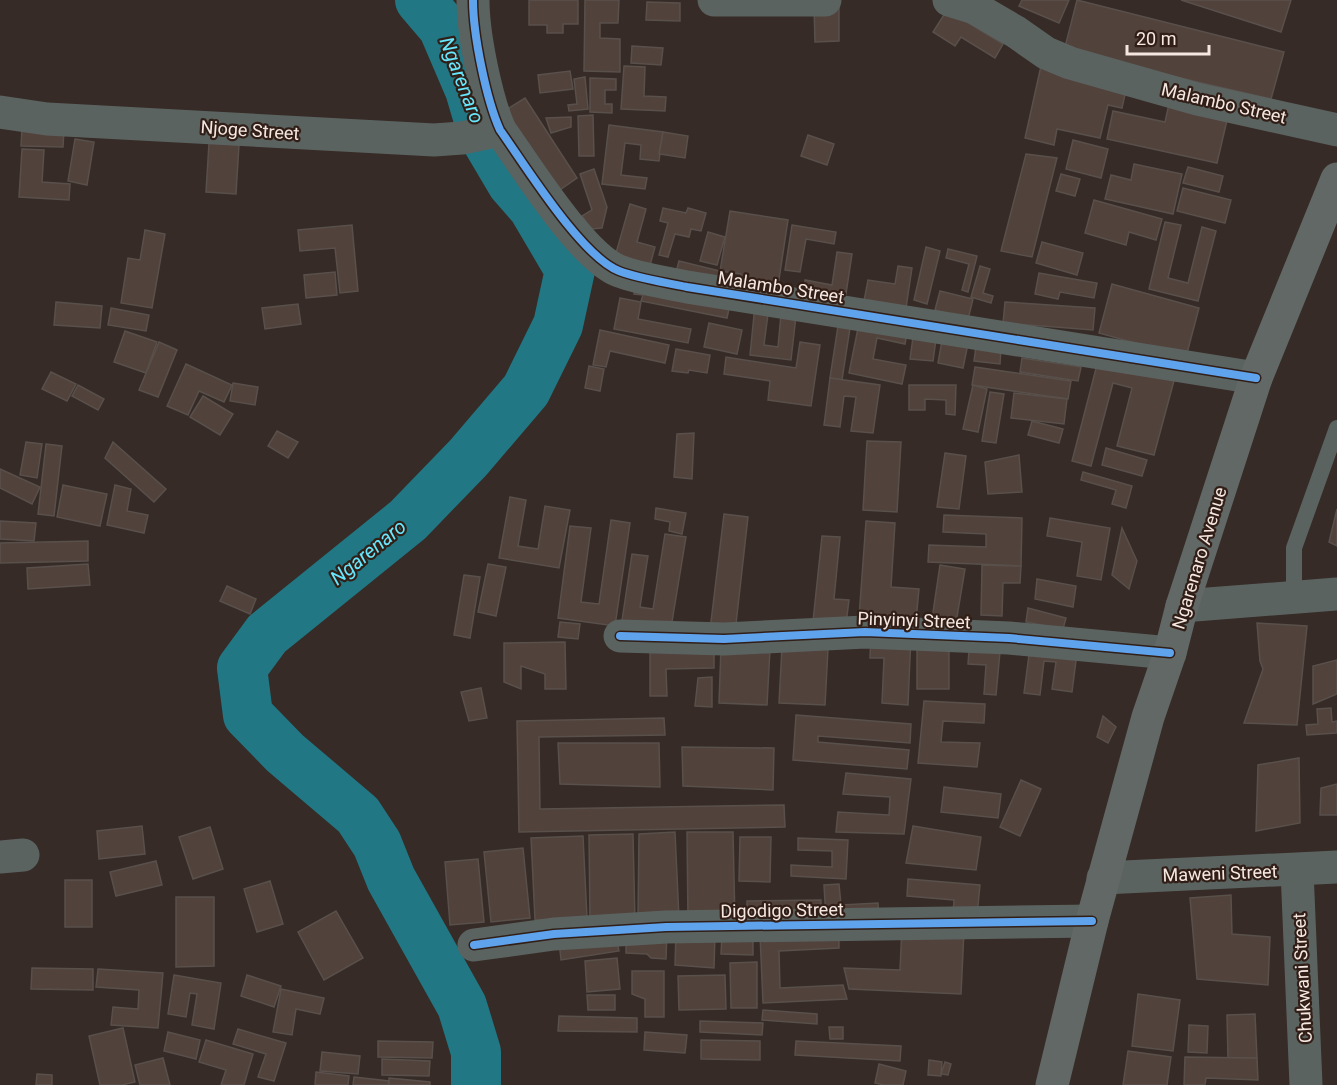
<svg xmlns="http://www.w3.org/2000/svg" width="1337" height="1085" font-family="Roboto,sans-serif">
  <rect width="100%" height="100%" fill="#362b26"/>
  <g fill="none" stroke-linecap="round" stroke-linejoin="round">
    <polyline stroke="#217784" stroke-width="50" points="420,0 443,27 470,90 483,134 512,183 533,207 570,270 558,325 526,390 468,458 408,520 267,634 242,668 248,715 285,753 358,815 377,844 391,879 462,1006 476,1052 476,1085"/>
  </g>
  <g fill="#52423c" stroke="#59504b" stroke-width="1.5">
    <polygon points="529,0 578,0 578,24 563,24 563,33 547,33 547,25 529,25"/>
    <polygon points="585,0 619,0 618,23 600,23 600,38 620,39 620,72 584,71"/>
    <polygon points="1022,0 1069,0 1059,23 1019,6"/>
    <polygon points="1077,0 1284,52 1271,99 1064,51"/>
    <polygon points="1181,0 1291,0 1281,32"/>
    <polygon points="647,2 680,3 680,21 646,20"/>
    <polygon points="814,7 839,7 839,41 815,42"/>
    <polygon points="947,10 1003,44 995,58 961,37 955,46 933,32"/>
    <polygon points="632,46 663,48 661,65 631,63"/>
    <polygon points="624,66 645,67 644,96 666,97 665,111 621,109"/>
    <polygon points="1041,66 1127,85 1122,108 1108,105 1100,138 1057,129 1054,145 1025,138"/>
    <polygon points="570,71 573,89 540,93 538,75"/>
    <polygon points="585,77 588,109 569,111 568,105 577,104 574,79"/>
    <polygon points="590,78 616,79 616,90 605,90 605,104 612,104 612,113 590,112"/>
    <polygon points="525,98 577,178 554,194 501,113"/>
    <polygon points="1169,104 1228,116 1217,163 1107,139 1113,111 1165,122"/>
    <polygon points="593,115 594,156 579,156 578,116"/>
    <polygon points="571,117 571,127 551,133 546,118"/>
    <polygon points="609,125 663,132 659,161 640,159 641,145 625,143 621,175 647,178 645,189 602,184"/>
    <polygon points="22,128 64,129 63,147 21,146"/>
    <polygon points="663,132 688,136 685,158 659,154"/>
    <polygon points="808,135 834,144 827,165 801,156"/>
    <polygon points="75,139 94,142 87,185 68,181"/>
    <polygon points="1073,140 1108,149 1101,178 1066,169"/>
    <polygon points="209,143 239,145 236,194 206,192"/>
    <polygon points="22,149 44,150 42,182 70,184 69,200 19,197"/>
    <polygon points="1026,154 1057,158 1032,257 1001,251"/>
    <polygon points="1134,164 1182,174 1173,214 1105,199 1111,175 1131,180"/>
    <polygon points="1188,167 1223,176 1219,192 1183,183"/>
    <polygon points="594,169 607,207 602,228 591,229 582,216 592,210 580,174"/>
    <polygon points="1061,174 1080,179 1075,196 1056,191"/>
    <polygon points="1183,188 1231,200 1225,223 1177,211"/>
    <polygon points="1094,200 1162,219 1156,240 1129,232 1126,245 1085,233"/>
    <polygon points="630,204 646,209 637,242 655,247 649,269 614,260"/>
    <polygon points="663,208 686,213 688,208 706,213 701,231 691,229 689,237 675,234 668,257 659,255 668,223 660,221"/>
    <polygon points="730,211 788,220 778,286 740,280 741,274 720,271"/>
    <polygon points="1165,222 1181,225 1168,278 1188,283 1202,227 1216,231 1198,301 1149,289"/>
    <polygon points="352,225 358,291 340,293 335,248 300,251 298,230"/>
    <polygon points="792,225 836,232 834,244 806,239 800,272 785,270"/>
    <polygon points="145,230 165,234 152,308 121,303 128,258 140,260"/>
    <polygon points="708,232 725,237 717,265 700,261"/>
    <polygon points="1042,242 1083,253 1077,275 1036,263"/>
    <polygon points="926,247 940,251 927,304 914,300"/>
    <polygon points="948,249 977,256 968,292 962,290 969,264 946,258"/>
    <polygon points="837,252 852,254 846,294 804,289 805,280 832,285"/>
    <polygon points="679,261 720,271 717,286 675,276"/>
    <polygon points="898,266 912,268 906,308 864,301 868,280 895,284"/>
    <polygon points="980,266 990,269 983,293 993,296 991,303 971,297"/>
    <polygon points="335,272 337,295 306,298 304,275"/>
    <polygon points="1039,273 1097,283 1094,298 1060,292 1058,299 1035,294"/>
    <polygon points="636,282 731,299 727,318 641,301 643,295 634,294"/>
    <polygon points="1112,284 1199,308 1186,357 1099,333"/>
    <polygon points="940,291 973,299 968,319 935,310"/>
    <polygon points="620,298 641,302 638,319 691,329 688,343 614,329"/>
    <polygon points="56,302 102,306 100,328 54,325"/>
    <polygon points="1005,302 1095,308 1093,330 1003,323"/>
    <polygon points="298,304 301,324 265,329 262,308"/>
    <polygon points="755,305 769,307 764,345 778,347 781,314 796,316 791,360 750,355"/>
    <polygon points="111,308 149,315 146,331 108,325"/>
    <polygon points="840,313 852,315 842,380 830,378"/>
    <polygon points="860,318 908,327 905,344 877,338 873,359 906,365 902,384 849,373"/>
    <polygon points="709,323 742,330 737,354 704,347"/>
    <polygon points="600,330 669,345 665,363 610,351 606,367 593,365"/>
    <polygon points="914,330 937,332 933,361 910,359"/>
    <polygon points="125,331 157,342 146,373 114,362"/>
    <polygon points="943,335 969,339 963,368 938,363"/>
    <polygon points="159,342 177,350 158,397 139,390"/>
    <polygon points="800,342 820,345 811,406 768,400 770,381 724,374 726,357 796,368"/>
    <polygon points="976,346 1001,348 1000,364 974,361"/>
    <polygon points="676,349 710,355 707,373 689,370 688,373 672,371"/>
    <polygon points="1099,357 1175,377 1154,455 1117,446 1132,388 1113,383 1091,466 1072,461"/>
    <polygon points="1022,358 1081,367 1078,381 1020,372"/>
    <polygon points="186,364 232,385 224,402 199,391 188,415 167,406"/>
    <polygon points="589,366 604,369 600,391 585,388"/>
    <polygon points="975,367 1071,381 1068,399 972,385"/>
    <polygon points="51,372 76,384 67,401 42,389"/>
    <polygon points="830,378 880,385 873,433 851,431 856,397 844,396 840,427 824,425"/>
    <polygon points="233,383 258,387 255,405 230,401"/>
    <polygon points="78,385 104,399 98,410 72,396"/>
    <polygon points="909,385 956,385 955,415 946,414 946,400 925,399 925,410 909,410"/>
    <polygon points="973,385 987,389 978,432 963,429"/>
    <polygon points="990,392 1004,394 996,443 982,441"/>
    <polygon points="1014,393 1067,399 1064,424 1011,418"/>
    <polygon points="203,396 233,414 220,435 190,417"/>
    <polygon points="1032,421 1063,429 1059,443 1028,435"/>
    <polygon points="277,431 298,442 288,458 268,446"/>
    <polygon points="694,433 692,479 674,477 677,434"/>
    <polygon points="867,441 901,442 897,512 863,510"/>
    <polygon points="26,442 42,444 37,478 20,475"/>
    <polygon points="113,442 166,489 154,502 105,458"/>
    <polygon points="46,444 62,446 54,516 38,514"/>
    <polygon points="1106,448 1147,460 1142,476 1102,465"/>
    <polygon points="945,453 966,456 959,509 937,507"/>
    <polygon points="1019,455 1022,492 988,494 985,462"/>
    <polygon points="0,469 40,487 32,504 0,488"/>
    <polygon points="1083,472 1132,486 1126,508 1112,504 1116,490 1081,480"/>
    <polygon points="63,485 107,494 100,526 57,517"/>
    <polygon points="115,485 131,489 127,511 148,515 144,533 107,525"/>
    <polygon points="510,497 526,500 518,546 538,549 545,506 570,510 559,568 499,558"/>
    <polygon points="656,508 686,513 682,534 669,531 670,522 655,519"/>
    <polygon points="1337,509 1337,546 1329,542"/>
    <polygon points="724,514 748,517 735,633 710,630"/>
    <polygon points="944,515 1022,518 1021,566 928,562 929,545 986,547 986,534 943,532"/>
    <polygon points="1050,518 1110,528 1101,580 1077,576 1082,542 1047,536"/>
    <polygon points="611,520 630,523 615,626 558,618 570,526 591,528 581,602 599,604"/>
    <polygon points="0,521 36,523 34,541 0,539"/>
    <polygon points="866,521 895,523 891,587 919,589 916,621 859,617"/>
    <polygon points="1122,528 1137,561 1129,589 1112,575"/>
    <polygon points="665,534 686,537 670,634 621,627 632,554 648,556 640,607 653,609"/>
    <polygon points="822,536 840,537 834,599 849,600 846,624 813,621"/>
    <polygon points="88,541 88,561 0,563 0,543"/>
    <polygon points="88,564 90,585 28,589 27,568"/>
    <polygon points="488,564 506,567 496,616 478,612"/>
    <polygon points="940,565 965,569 956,623 932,619"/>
    <polygon points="982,565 1021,566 1020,583 1003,583 1002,616 981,615"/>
    <polygon points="464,575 480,577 470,638 454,635"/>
    <polygon points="1037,579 1076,586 1073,607 1035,599"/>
    <polygon points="227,586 256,599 250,614 220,601"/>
    <polygon points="1028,608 1066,618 1063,629 1026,622"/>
    <polygon points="560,622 580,624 578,639 558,637"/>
    <polygon points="1257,623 1307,626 1297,725 1244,723 1263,669 1260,661"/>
    <polygon points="871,633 911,635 908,705 882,703 884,658 870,658"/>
    <polygon points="917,638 949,639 949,689 917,689"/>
    <polygon points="565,642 566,689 545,689 545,674 521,666 521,689 504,682 504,643"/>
    <polygon points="782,646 828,649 825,705 779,703"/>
    <polygon points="714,647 714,668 666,669 667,696 650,696 650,648"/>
    <polygon points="721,647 770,650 767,705 719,703"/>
    <polygon points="1030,647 1077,653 1072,692 1052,689 1056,662 1044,661 1040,695 1024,693"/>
    <polygon points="969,650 1000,652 996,695 984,694 986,665 968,664"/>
    <polygon points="1337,660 1337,694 1313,704 1313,666"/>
    <polygon points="712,677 712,707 695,706 698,678"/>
    <polygon points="481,688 487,718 469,721 461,692"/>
    <polygon points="924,701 985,704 984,723 943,721 941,742 980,743 977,767 918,763"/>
    <polygon points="1331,708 1332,722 1337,721 1337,733 1307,735 1306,725 1318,724 1317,709"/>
    <polygon points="796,715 911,724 910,743 818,736 818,742 909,750 907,769 793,760"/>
    <polygon points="1103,716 1116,727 1108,743 1097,737"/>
    <polygon points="664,718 665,735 539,737 540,809 784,805 785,827 519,832 517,721"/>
    <polygon points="558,743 659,743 660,787 560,784"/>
    <polygon points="682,747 774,748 773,790 683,786"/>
    <polygon points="1299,758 1300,823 1256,831 1258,765"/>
    <polygon points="846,773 911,779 904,834 836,832 838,812 889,815 890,797 843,794"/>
    <polygon points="1021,780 1041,789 1020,836 1000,827"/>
    <polygon points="1337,784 1337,815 1320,815 1321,788"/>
    <polygon points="944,787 1001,794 998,818 941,812"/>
    <polygon points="142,826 145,854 99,859 97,831"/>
    <polygon points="913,826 981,837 976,870 906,863"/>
    <polygon points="210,827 223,869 193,879 179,837"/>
    <polygon points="675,832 679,918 638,918 639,834"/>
    <polygon points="687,832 733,832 735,922 688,922"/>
    <polygon points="633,834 635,921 590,922 589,835"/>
    <polygon points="583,836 587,918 535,920 531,838"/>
    <polygon points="740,837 771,837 770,882 739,881"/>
    <polygon points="798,838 848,840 846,879 791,876 791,865 832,867 832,851 798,850"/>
    <polygon points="523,848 530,918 491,922 484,852"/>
    <polygon points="478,859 484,922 450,925 445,862"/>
    <polygon points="156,861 162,885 116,896 110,872"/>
    <polygon points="908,879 980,885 977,916 953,914 954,900 907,896"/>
    <rect x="65" y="880" width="27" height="47"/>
    <polygon points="270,881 283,924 257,932 244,889"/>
    <polygon points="839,884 841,905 878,903 879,917 826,919 824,885"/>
    <polygon points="1231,895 1232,934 1270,937 1268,985 1197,979 1190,898"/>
    <polygon points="176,897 214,897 214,966 176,967"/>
    <polygon points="821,900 821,919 747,920 747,901"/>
    <polygon points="336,911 363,958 324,980 298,932"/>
    <polygon points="902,927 964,931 961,994 849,989 844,968 900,970"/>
    <polygon points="626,930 667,931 666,959 651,958 647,954 626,953"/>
    <polygon points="615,932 619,951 561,960 559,941"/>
    <polygon points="676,932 715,933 714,968 675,965"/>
    <polygon points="839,932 839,948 779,951 780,988 843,985 847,999 763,1003 760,935"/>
    <polygon points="722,935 753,936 753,955 721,954"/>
    <polygon points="617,958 620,989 587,992 585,961"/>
    <polygon points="757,962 757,1008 731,1008 730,963"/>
    <polygon points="32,968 93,969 93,990 31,989"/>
    <polygon points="98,969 163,973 158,1028 111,1025 113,1007 138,1009 139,990 96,987"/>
    <polygon points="632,971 664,971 664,1017 645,1017 645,999 632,994"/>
    <polygon points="174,975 221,983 214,1029 192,1025 197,994 190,993 186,1017 168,1014"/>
    <polygon points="247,975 281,986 274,1007 241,996"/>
    <polygon points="725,975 726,1009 679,1010 678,976"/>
    <polygon points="281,989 324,998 320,1014 296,1009 292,1035 273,1032"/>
    <polygon points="1138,994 1180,1000 1173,1051 1132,1046"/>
    <polygon points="587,995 615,995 615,1010 588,1010"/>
    <polygon points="763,1010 817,1014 817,1024 762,1020"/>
    <polygon points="1255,1014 1257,1058 1228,1059 1227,1015"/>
    <polygon points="559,1016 637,1018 637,1032 558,1031"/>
    <polygon points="700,1021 763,1023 762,1035 700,1032"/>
    <polygon points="1189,1025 1208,1026 1207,1053 1188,1052"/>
    <polygon points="829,1027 843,1027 843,1039 830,1039"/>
    <polygon points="123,1028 135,1082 122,1085 100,1085 89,1036"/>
    <polygon points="238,1029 286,1043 274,1081 258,1077 266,1054 233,1044"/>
    <polygon points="168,1032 200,1040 196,1059 164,1051"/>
    <polygon points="645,1032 687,1035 685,1053 644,1050"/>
    <polygon points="206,1040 253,1054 244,1085 221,1085 226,1070 199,1062"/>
    <polygon points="701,1040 760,1041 760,1060 701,1059"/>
    <polygon points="378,1041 433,1042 432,1058 378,1057"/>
    <polygon points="796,1041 901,1046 900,1061 795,1055"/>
    <polygon points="1128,1051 1171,1057 1167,1085 1123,1085"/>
    <polygon points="322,1052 360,1056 358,1074 320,1071"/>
    <polygon points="1185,1057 1257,1058 1258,1080 1206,1078 1205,1085 1184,1085"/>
    <polygon points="163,1058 170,1085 140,1085 135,1065"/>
    <polygon points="382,1059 430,1061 429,1076 382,1075"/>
    <polygon points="929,1060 942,1062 941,1076 928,1075"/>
    <polygon points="945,1062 951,1064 948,1075 941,1074"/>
    <polygon points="879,1064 906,1071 903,1085 884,1085 875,1083"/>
    <polygon points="316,1072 349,1076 348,1085 315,1085"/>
    <polygon points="37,1074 52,1075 52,1085 36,1085"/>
    <polygon points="354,1077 389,1081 388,1085 353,1085"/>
    <polygon points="389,1078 430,1082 430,1085 389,1085"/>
  </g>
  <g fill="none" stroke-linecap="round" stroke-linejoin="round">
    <polyline stroke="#5b6361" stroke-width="16" points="1294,597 1294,548 1337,428"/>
    <g stroke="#5b6361" stroke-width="33">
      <path d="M473 0C473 34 486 99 500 130 525 165 581 256 619 271 640 279 664 282 687 287L1256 378"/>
      <polyline points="714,0 825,0"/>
      <polyline points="949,0 975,8 1016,32 1046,53 1070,63 1197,99 1337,130"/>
      <polyline points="0,112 47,119 434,140 462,138 500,130"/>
      <polyline points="1182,606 1337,594"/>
      <polyline points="620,636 724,639 865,632 1009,638 1170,653"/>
      <polyline points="0,857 23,855"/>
      <polyline points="1297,870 1306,1085"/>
      <polyline points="1103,878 1337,867"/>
      <polyline points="474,945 554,934 666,927 1092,921"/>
    </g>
    <polyline stroke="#616865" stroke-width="33" points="1052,1085 1092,921 1148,717 1170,653 1182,606 1256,378 1337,179"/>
    <g stroke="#311f17" stroke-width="11">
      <g id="cycleway">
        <path d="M473 0C473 34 486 99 500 130 525 165 581 256 619 271 640 279 664 282 687 287L1256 378"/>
        <polyline points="620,636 724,639 865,632 1009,638 1170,653"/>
        <polyline points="474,945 554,934 666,927 1092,921"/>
      </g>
    </g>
    <use href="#cycleway" stroke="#60a3ed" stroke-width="8"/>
  </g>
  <g text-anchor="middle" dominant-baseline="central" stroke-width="4.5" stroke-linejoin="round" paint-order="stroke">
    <g font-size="18" fill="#f5e7e2" stroke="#311f17">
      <text transform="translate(1224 103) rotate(13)">Malambo Street</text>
      <text transform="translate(250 130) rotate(4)">Njoge Street</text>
      <text transform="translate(781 287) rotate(9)">Malambo Street</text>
      <text transform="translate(1199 558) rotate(-73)">Ngarenaro Avenue</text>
      <text transform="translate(914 620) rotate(2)">Pinyinyi Street</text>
      <text transform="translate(1220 873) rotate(-2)">Maweni Street</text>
      <text transform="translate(782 910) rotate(-1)">Digodigo Street</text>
      <text transform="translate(1302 978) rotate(-93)">Chukwani Street</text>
    </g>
    <g font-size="20" font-style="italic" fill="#67e7fd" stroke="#311f17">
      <text transform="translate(462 80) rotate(69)">Ngarenaro</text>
      <text transform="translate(368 552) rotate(-39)">Ngarenaro</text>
    </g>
  </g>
  <path d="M1127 45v9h82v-9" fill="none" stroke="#f5e7e2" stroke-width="3"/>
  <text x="1136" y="45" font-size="18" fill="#f5e7e2" stroke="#311f17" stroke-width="4.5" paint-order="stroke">20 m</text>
</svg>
